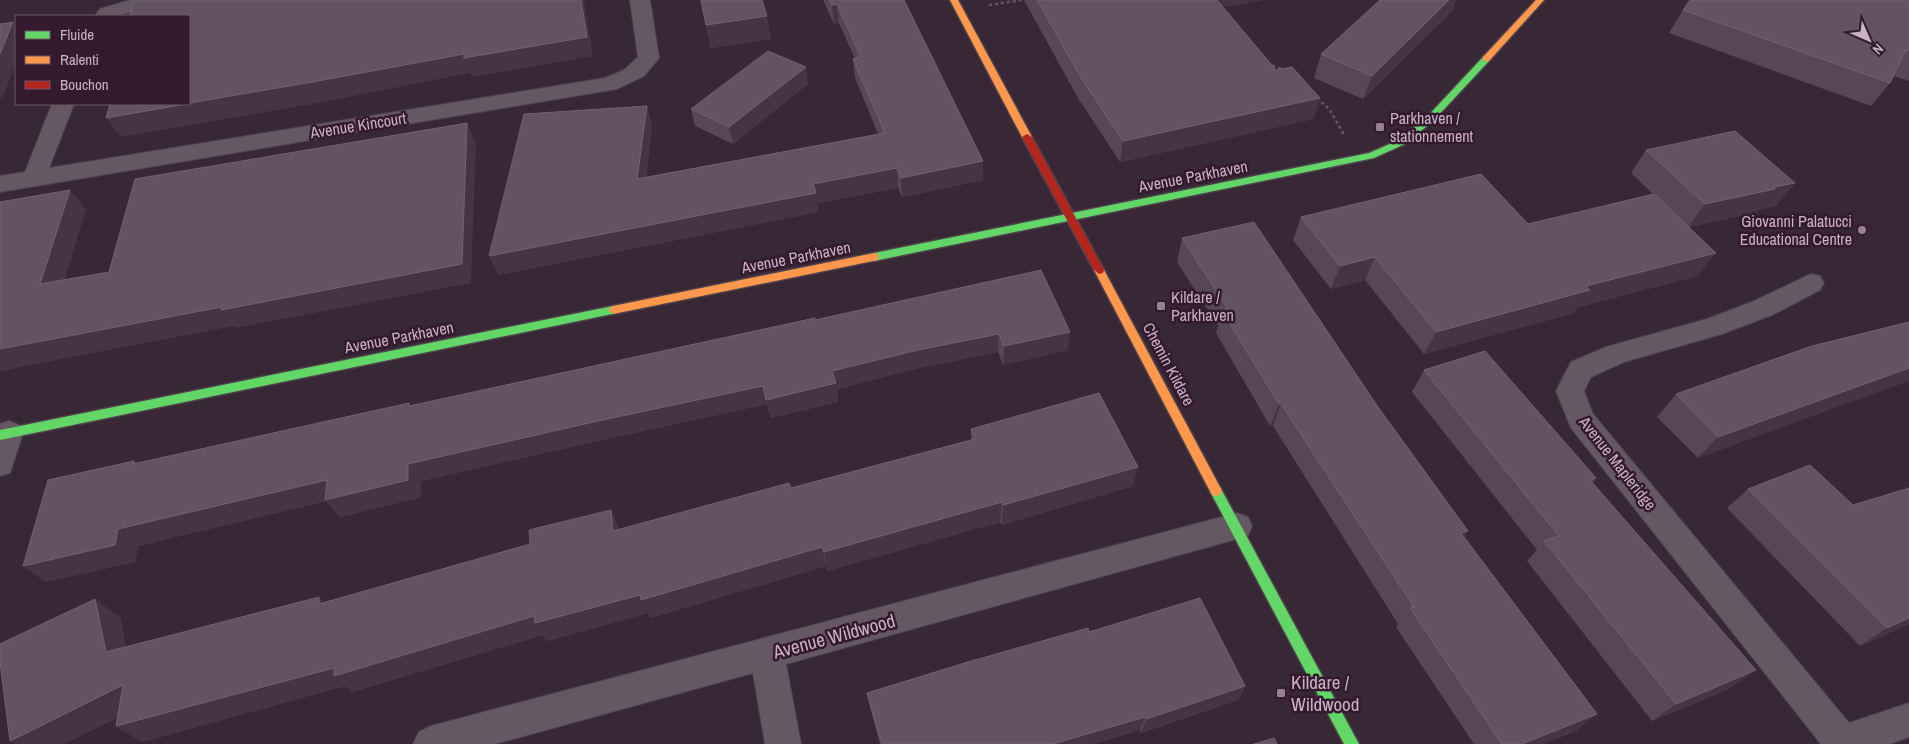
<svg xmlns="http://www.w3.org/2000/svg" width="1909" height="744" font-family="'Archivo Narrow',sans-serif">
  <rect width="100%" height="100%" fill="#382735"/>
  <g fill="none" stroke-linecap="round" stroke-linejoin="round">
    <g stroke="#4f424c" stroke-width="2">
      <g id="street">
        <polygon points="130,0 162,0 159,4 117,16 95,16 100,9"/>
        <polygon points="630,0 650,0 659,58 644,76 617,89 0,192 0,176 25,172 52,104 74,104 49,168 605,78 624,70 638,57"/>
        <polygon points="1811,274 1820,276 1824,283 1820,290 1772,315 1722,334 1624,362 1591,377 1584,391 1593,414 1849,723 1909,703 1909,737 1890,744 1821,744 1571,428 1556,391 1571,362 1606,347 1707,319 1754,301"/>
        <polygon points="9,421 19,425 23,433 10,473 0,476 0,424"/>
        <polygon points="1237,513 1248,517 1252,526 1248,535 1237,539 786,664 801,744 765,744 753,673 495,744 413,744 419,732 431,726"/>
      </g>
    </g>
    <g stroke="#4f424c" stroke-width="3">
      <g id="fast">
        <polygon points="1486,56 1490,59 1489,61 1433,121 1405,144 1374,158 874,261 869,257 874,253 1369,153 1399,140 1427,117 1483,57"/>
        <polygon points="613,306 617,307 618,310 617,313 0,440 0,430"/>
        <polygon points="1216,486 1220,487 1359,744 1344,744 1212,495 1210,491 1212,487"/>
      </g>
    </g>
    <g stroke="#4f424c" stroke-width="3">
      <g id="slow">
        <polygon points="950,0 958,0 1032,137 1030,139 1024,139 1022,137"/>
        <polygon points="1536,0 1544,0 1489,61 1483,61 1483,57"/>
        <polygon points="874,253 878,254 879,257 878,260 613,314 608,310 613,306"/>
        <polygon points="1099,266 1104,270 1220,487 1222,491 1220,495 1216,496 1212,495 1094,270"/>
      </g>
    </g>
    <g stroke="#4f424c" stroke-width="3">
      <polygon id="jam" points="1027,134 1032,137 1104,270 1103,273 1099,274 1094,270 1022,137"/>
    </g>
    <g stroke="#645763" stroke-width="2.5" stroke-dasharray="3 3" stroke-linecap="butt">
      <polyline points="989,5 1022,0"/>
      <polyline points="1267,63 1284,70"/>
      <polyline points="1317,98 1330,110 1344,135"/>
    </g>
    <use href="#street" fill="#665863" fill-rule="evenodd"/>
    <use href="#fast" fill="#63d668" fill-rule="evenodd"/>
    <use href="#slow" fill="#ff974d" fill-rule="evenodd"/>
    <use href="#jam" fill="#b3261e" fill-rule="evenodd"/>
  </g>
  <g fill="#574754">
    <polygon points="700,0 762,0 771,39 711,48"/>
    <polygon points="823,0 904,0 983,180 902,197 898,188 817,203 818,212 498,275 652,125 646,177 878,134 855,78 853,59 855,59 839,23 834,24"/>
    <polygon points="1024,0 1262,0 1223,7 1276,70 1320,98 1313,119 1120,162 1078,98"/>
    <polygon points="1380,0 1456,0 1452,11 1363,99 1314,78 1321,54"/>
    <polygon points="1909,0 1909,81 1894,76 1890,83 1871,106 1669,33 1683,10"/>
    <polygon points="808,84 733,144 695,126 691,109"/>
    <polygon points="1646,150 1795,183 1776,206 1758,210 1757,212 1689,227 1698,276 1578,307 1574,313 1424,354 1365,280 1331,289 1293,240 1301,217 1528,224 1653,194 1631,173"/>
    <polygon points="1182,238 1378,407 1468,531 1464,537 1576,731 1543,744 1474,744 1396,627 1398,624 1273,426 1270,426 1216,333 1218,326 1177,262"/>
    <polygon points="1041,270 1068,350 1003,365 998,352 919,368 837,389 838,402 771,418 767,404 606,439 421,481 421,497 340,517 326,501 138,546 135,562 45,582 134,461 136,463 411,406 815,320"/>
    <polygon points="1812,346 1698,458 1657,417 1676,394"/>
    <polygon points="1424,370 1596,478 1592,483 1731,688 1652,721 1527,561 1537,550 1412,392"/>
    <polygon points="971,429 1133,486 1002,525 1000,522 827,571 826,566 650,618 648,613 547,641 543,635 352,692 345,686 142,742 116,726 118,717 64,744 16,744 10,741 120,617 126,647 324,602 791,488 971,440"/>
    <polygon points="1909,488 1909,624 1860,646 1727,508 1748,489 1853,505"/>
    <polygon points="1089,632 1245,686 1238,700 1141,733 1140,730 1093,744 880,744 870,707 867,693"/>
  </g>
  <g fill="#453542">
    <polygon points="581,0 584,0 593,56 472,77 470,73 318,103 121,137 106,118"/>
    <polygon points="1207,0 1262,0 1204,11"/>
    <polygon points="1449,0 1456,0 1452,11 1363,99 1372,76"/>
    <polygon points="837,4 839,23 834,24 832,5"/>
    <polygon points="767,16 771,39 711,48 706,25"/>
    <polygon points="13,22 16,27 16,63 3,97 0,98 0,54"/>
    <polygon points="806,67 808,84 733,144 729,127"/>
    <polygon points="1320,98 1313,119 1120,162 1123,141"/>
    <polygon points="647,106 652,125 643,198 637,179"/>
    <polygon points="467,123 476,143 471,283 236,328 234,326 25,366 0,372 0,349 222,307"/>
    <polygon points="983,161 983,180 902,197 901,178"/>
    <polygon points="897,168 898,188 817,203 818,212 498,275 489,256 813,184"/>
    <polygon points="1795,183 1776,206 1758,210 1757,212 1688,227 1705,204"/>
    <polygon points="70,190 86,209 58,303 40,284"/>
    <polygon points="1716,253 1698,276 1578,307 1574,313 1424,354 1436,332 1586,286"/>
    <polygon points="1375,257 1365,280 1331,289 1340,266"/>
    <polygon points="1070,332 1068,350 1003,365 1004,346"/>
    <polygon points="999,334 998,352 919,368 837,389 838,402 771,418 766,400 832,371 918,350"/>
    <polygon points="1909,368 1909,381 1698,458 1718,437"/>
    <polygon points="763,386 767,404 606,439 421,481 421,497 340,517 326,501 138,546 135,562 45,582 23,566 118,529 327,480 408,464 598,421"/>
    <polygon points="1279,404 1281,404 1273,426 1270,426"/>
    <polygon points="1138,467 1133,486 1002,525 1003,505"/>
    <polygon points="1002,502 1000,522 827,571 824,552"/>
    <polygon points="611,510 620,529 623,550 613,531"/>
    <polygon points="1468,531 1454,551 1461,533"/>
    <polygon points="822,547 826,566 650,618 648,613 547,641 543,635 352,692 345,686 142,742 116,726 334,668 534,616"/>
    <polygon points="319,597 337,615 319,604"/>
    <polygon points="95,599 120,617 131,669 106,652"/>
    <polygon points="1909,618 1909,624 1860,646 1887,628"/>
    <polygon points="1756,670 1731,688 1652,721 1676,704"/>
    <polygon points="123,685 148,701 64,744 16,744 10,741"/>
    <polygon points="1245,686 1238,700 1141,733 1146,719"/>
    <polygon points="1597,714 1576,731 1543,744 1522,744"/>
    <polygon points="1145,717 1140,730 1093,744 1053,744"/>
  </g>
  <g fill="#635260" stroke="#736170">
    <polygon points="134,0 581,0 587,37 464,58 464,54 307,83 189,103 189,16 130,16"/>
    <polygon points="701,0 762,0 767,16 706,25"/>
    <polygon points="829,0 904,0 983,161 901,178 897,168 813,184 816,193 489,256 524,114 647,106 637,179 885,133 853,59 861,57 837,4 832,5"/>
    <polygon points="1037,0 1217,0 1276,70 1292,67 1320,98 1123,141 1080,76"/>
    <polygon points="1380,0 1449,0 1372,76 1321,54"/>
    <polygon points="1690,0 1909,0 1909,51 1906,50 1890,83 1683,10"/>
    <polygon points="13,22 0,54 0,24"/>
    <polygon points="768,51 806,67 729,127 691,109"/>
    <polygon points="110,104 187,104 106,118"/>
    <polygon points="467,123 462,264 221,310 222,307 0,349 0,202 70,190 40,284 109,272 135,179"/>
    <polygon points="1735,131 1795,183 1774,187 1775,189 1705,204 1646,150"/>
    <polygon points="1481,174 1528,224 1654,194 1716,253 1586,286 1590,290 1436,332 1375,257 1340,266 1301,217"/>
    <polygon points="1254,222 1378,407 1468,531 1461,533 1597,714 1522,744 1502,744 1410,608 1414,607 1281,404 1279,404 1222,311 1228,309 1182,238"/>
    <polygon points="1041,270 1070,332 1004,346 999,334 918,350 832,371 836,383 766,400 763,386 598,421 408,464 408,480 325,500 327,480 118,529 115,545 23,566 48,480 134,461 133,464 409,403 409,406 815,318 815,320"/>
    <polygon points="1909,322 1909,368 1718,437 1676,394 1812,346"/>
    <polygon points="1485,351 1596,478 1590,480 1756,670 1676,704 1544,541 1559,536 1424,370"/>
    <polygon points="1099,393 1138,467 1003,505 1002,502 824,552 822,547 641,600 640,595 535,623 534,616 334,676 334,668 116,726 123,685 10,741 0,662 0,644 95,599 106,652 319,597 319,604 530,544 529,530 611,510 613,531 789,483 791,488 975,439 971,429"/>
    <polygon points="1810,465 1853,505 1909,488 1909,618 1887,628 1748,489"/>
    <polygon points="1200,598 1245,686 1146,719 1145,717 1053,744 882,744 867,693 968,662 1088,628 1089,632"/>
    <polygon points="1274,738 1277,744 1254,744"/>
  </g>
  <g fill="#978193" stroke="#331a2f" stroke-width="2">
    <rect x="1375" y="122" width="10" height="10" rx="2.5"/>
    <circle cx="1862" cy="230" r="5"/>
    <rect x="1156" y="301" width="10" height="10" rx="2.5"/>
    <rect x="1276" y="688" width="10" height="10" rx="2.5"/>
  </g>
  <g text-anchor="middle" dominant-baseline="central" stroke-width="5" stroke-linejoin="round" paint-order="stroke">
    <g font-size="16" fill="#cab1c5" stroke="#331a2f" text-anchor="start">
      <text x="1390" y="118">Parkhaven /<tspan x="1390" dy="18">stationnement</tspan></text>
      <text x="1852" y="221" text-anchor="end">Giovanni Palatucci<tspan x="1852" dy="18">Educational Centre</tspan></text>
      <text x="1171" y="297">Kildare /<tspan x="1171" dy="18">Parkhaven</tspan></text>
    </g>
    <g font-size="16" fill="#cab1c5" stroke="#331a2f">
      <text transform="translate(358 125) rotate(-9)">Avenue Kincourt</text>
      <text transform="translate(1193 176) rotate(-11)">Avenue Parkhaven</text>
      <text transform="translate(796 257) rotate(-11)">Avenue Parkhaven</text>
      <text transform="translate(399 337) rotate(-11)">Avenue Parkhaven</text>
      <text transform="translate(1169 364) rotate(62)">Chemin Kildare</text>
      <text transform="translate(1618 463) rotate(52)">Avenue Mapleridge</text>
    </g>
    <g font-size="19" fill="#cab1c5" stroke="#331a2f">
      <text transform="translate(834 636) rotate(-15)">Avenue Wildwood</text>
    </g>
    <g font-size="19" fill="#cab1c5" stroke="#331a2f" text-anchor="start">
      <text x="1291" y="682">Kildare /<tspan x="1291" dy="22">Wildwood</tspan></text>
    </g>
  </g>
  <rect x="15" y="15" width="175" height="90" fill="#331a2f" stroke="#6f566b"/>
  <rect x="25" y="31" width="25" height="8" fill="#63d668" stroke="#6f566b"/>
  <text x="60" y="40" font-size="15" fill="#cab1c5">Fluide</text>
  <rect x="25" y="56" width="25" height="8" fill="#ff974d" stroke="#6f566b"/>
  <text x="60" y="65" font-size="15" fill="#cab1c5">Ralenti</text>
  <rect x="25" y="81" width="25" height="8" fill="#b3261e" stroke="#6f566b"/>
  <text x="60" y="90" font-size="15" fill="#cab1c5">Bouchon</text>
  <g transform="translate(1869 40) rotate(135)" stroke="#331a2f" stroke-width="4" paint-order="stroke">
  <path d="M0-4L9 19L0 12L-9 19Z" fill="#cab1c5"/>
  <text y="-8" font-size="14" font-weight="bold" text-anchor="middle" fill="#cab1c5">N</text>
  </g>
</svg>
